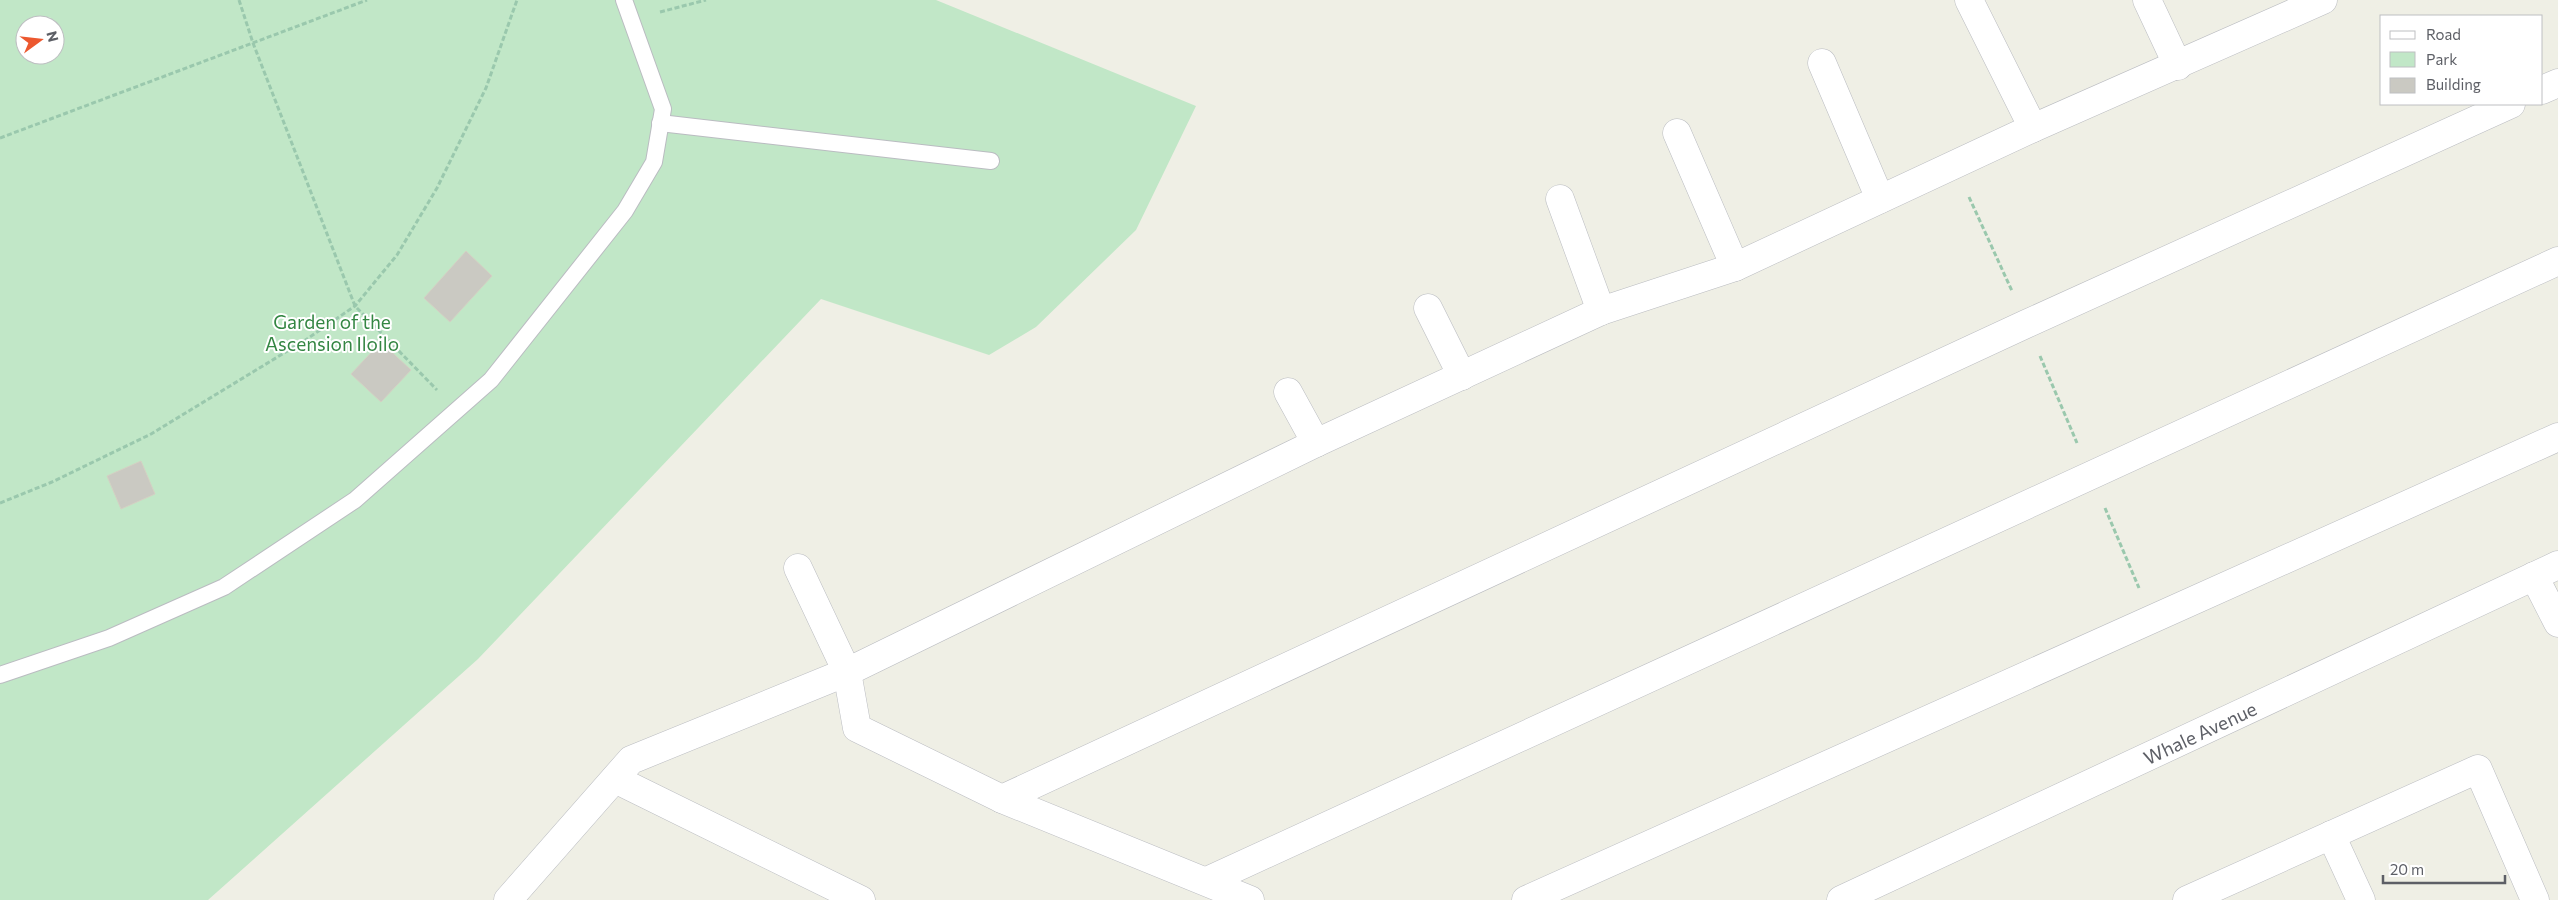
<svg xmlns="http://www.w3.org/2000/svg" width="2558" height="900" font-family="Commissioner,sans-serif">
  <rect width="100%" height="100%" fill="#efefe5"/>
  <path fill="#c1e7c7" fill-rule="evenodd" d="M0 0H936L1196 106 1136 230 1036 327 989 355 821 299 478 659 208 900H0ZM25 25H55V55H25Z"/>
  <g fill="#cac9c2" stroke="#d4d1c3">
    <polygon points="466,251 492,276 450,322 424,298"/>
    <polygon points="381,342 411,370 381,402 351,374"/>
    <polygon points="141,461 155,494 121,509 107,476"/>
  </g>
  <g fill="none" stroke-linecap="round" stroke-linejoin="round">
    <g stroke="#babcc1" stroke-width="18">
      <g id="lane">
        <polyline points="660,123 991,161"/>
        <polyline points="0,675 109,638 224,587 355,500 491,380 625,211 654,162 663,109 624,0"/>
      </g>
    </g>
    <g stroke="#babcc1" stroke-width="29">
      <g id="street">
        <polyline points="1969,0 2033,128"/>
        <polyline points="2147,0 2178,66"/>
        <polyline points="1822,63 1880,199"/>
        <polyline points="2542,90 2558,83"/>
        <polyline points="1677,133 1735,267"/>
        <polyline points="1560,199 1601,311"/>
        <polyline points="1428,308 1462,376"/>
        <polyline points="1288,392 1316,443"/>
        <polyline points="798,568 847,672 857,728 1002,799"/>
        <polyline points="2534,576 2558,623"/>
        <polyline points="615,779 861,900"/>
        <polyline points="2331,835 2361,900"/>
        <polyline points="1207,881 2558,261"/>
        <polyline points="508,900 631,760 847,672 1316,443 1601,311 1735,267 2033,128 2323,0"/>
        <polyline points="1250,900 1002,799 2026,324 2511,104"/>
        <polyline points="1526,900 2558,437"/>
        <path id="s1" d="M1841 900 2558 565"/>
        <polyline points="2187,900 2478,769 2535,900"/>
      </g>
    </g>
    <g stroke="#9ac8ad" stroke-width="3" stroke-dasharray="5 2.5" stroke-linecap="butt">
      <polyline points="239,0 253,43 355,306 437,390"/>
      <polyline points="660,12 706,0"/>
      <polyline points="0,138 367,0"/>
      <polyline points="1969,197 2012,291"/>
      <polyline points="2040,356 2077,443"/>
      <polyline points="0,503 52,482 151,434 307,339 355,306 397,255 437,188 486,88 517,0"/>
      <polyline points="2105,508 2139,588"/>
    </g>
    <use href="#lane" stroke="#fff" stroke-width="16"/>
    <use href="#street" stroke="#fff" stroke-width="28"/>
  </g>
  <g text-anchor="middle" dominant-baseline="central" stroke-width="4" stroke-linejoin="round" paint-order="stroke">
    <g font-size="19" fill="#348643" stroke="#fff">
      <text x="332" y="321">Garden of the<tspan x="332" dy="22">Ascension Iloilo</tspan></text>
    </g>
    <g font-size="19" fill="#5d5f66" stroke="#fff">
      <text stroke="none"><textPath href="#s1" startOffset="396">Whale Avenue</textPath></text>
    </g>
  </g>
  <rect x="2380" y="15" width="162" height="90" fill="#ffffff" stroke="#bebfc2"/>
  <rect x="2390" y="31" width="25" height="8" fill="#ffffff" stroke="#bebfc2"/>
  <text x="2426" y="40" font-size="15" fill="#5d5f66">Road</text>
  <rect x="2390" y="52" width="25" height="15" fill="#c1e7c7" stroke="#bebfc2"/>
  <text x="2426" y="65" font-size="15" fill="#5d5f66">Park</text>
  <rect x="2390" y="78" width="25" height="15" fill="#cac9c2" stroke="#bebfc2"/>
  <text x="2426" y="90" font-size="15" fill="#5d5f66">Building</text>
  <g transform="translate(40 40) rotate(75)"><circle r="24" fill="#ffffff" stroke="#bebfc2"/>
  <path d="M0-4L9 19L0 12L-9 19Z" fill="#ec582f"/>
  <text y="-8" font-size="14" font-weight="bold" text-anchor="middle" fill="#5d5f66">N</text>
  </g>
  <path d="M2383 875v8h122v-8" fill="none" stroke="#5d5f66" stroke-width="2.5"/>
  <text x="2390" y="875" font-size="15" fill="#5d5f66" stroke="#ffffff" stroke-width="4" paint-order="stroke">20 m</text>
</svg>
